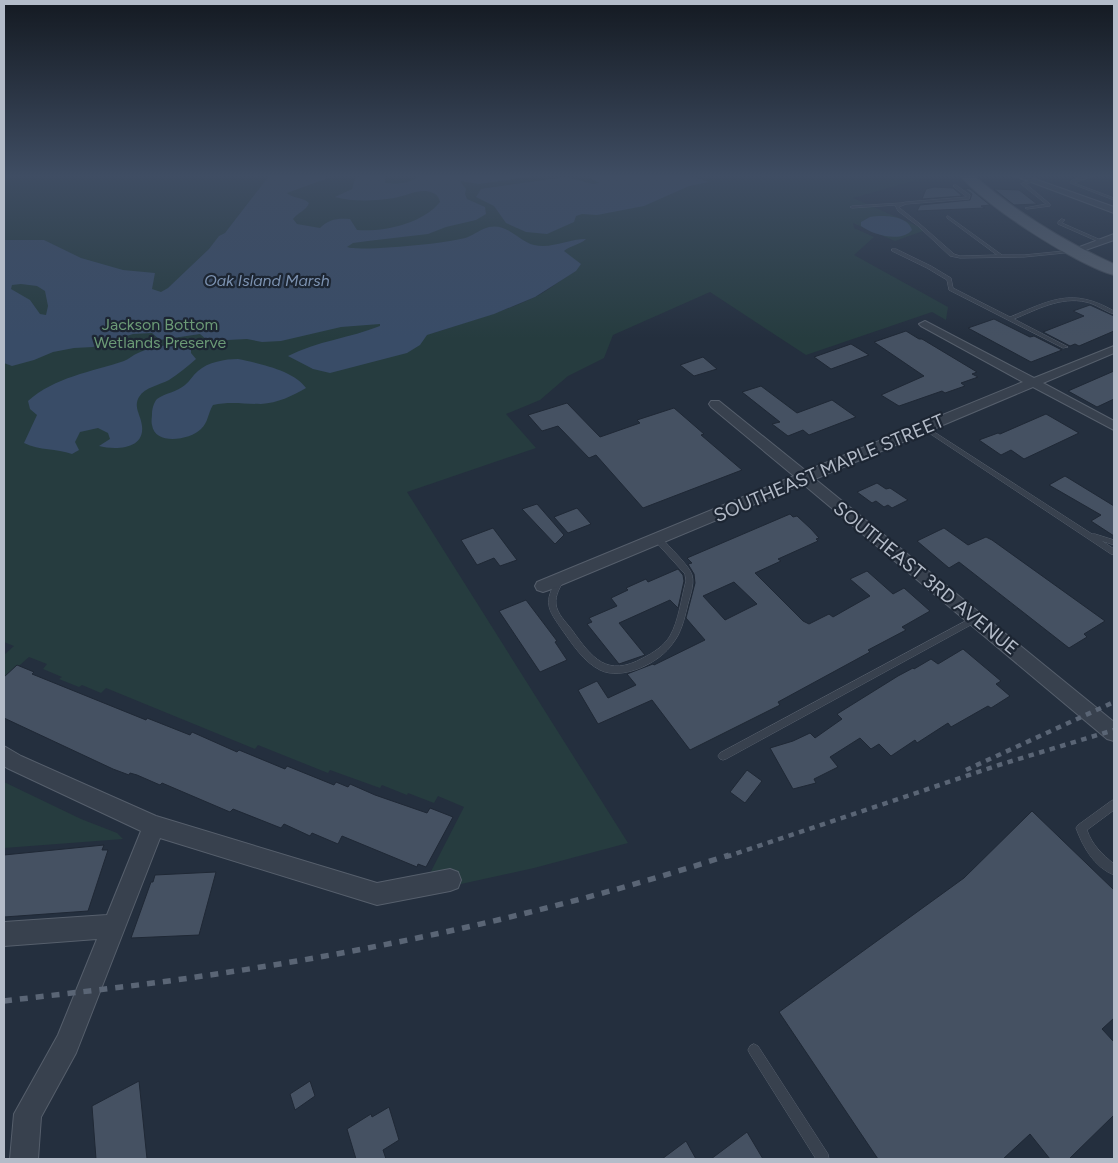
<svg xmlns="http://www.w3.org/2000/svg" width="1118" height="1163" font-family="Figtree,sans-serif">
  <rect width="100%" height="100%" fill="#242f3e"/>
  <g fill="#263c3f" fill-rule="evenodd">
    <path d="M4 176H930L853 198 926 230 895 241 853 223 854 228 874 237 854 255 948 307 946 320 932 312 806 355 710 292 613 335 604 358 568 376 540 400 506 414 536 448 407 492 628 843 534 868 420 893 464 807 438 796 434 803 408 793 407 795 382 785 380 788 330 770 328 773 258 745 255 749 106 688 101 693 82 685 79 687 59 679 62 677 43 669 47 664 29 657 4 679V655L14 646 4 642ZM577 243 571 245 564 251 576 271C562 278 551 289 537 296 504 312 468 321 433 333L393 287Z"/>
    <polygon points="4,782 81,819 117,833 123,839 4,848"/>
  </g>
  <g fill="#394c67" fill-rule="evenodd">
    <path d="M269 176H326L328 178 287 193C294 199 303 197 309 203 306 211 298 212 293 219L297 224 320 228C329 219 337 218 350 219L357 230C384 232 422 224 440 202 439 198 437 194 433 193 421 187 406 196 394 198 377 201 352 202 335 197L352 189 355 179 360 176H385V183C397 184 410 184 419 176H534L479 184 460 181 466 189 465 194 467 199 485 207 486 214 476 220 446 227 428 234 368 241 353 243 347 247C360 252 454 243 468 237 475 234 481 229 489 227 508 223 518 241 534 245 552 249 568 239 586 239 580 245 571 245 564 251L581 264 576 271 535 297 494 314 427 335 420 345 407 353 330 373 313 369 288 356C317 341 350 338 380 326V324L341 327 281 341 262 342 247 339 208 341 200 334 160 340 152 333 133 334 93 347 74 348 53 352 34 360 12 366 4 363V240H44L81 258 123 270 155 273 152 289 161 292 168 288 209 249 219 236 225 233ZM21 284 37 286 45 291 48 306 46 315 40 314 30 300 11 289 12 285Z"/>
    <polygon points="587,176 692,176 709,182 689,186 644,206 597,215 582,214 576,216 574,222 547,234 526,232 506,223 494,206 476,197 481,189 487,188 566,177 593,184 599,183"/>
    <path d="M870 217C883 215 907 215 912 230 901 243 873 235 861 226V222Z"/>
    <path d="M179 344 191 346V353L196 359C188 366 178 374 169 380 160 385 145 387 139 397 133 407 141 415 142 426 145 450 114 450 99 446L110 439 108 433 98 428 80 432 75 442 79 450 72 454C56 448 40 451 24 443L37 415 30 409 28 401C55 377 91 372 124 361 129 359 133 355 138 353 150 347 165 345 179 344Z"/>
    <path d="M238 359C258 363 295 371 306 388 292 396 278 403 261 404 244 404 230 401 213 405 208 413 208 423 201 429 190 440 155 446 152 425 151 422 152 417 152 414 152 409 154 402 157 399 165 393 177 392 185 385 190 381 193 375 198 371 208 362 225 359 238 359Z"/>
  </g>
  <g fill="#455162" stroke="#1f2835" fill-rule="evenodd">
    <polygon points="934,187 953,188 962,196 922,199 926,189"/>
    <polygon points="964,188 970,189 990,205 981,206 985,208 917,211 920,205 970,200 972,194"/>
    <polygon points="994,189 1019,190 1037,204 1014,205"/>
    <polygon points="1090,305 1114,316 1114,331 1079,346 1075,344 1070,346 1043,332 1084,316 1073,311"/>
    <polygon points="994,319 1030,337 1034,336 1062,350 1031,362 968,328"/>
    <polygon points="906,331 919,339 922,339 977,372 972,374 978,377 961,383 965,386 945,393 942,391 899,406 881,395 924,376 874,342"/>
    <polygon points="851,344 869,355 831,369 814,357"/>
    <polygon points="703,357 717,369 694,376 680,365"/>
    <polygon points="1114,371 1114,399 1097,407 1068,391"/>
    <polygon points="761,386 797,413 832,400 856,417 809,435 803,430 788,436 772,424 780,422 742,392"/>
    <polygon points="567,403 600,437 640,423 637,420 674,408 704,434 701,435 742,470 643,508 596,455 589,458 558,426 542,431 528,415"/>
    <polygon points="1046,414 1079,433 1024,459 1011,450 1001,455 979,440 998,433 1000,434"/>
    <polygon points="1065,476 1114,506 1114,536 1091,521 1101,515 1049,485"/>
    <polygon points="877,483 886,489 890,488 908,500 892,508 888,505 884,507 876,501 872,503 857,492"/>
    <polygon points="537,504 564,535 555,544 522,509"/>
    <polygon points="577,508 591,524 568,533 554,517"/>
    <path d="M790 514 793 517 797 516 811 529 819 538 816 539 818 541 778 559 781 561 755 573 803 621 809 624 829 614 833 617 870 596 850 579 867 571 893 594 904 588 930 611 902 627 906 630 868 650 870 652 778 702 780 705 690 750 652 700 598 724 578 690 597 681 608 698 636 685 627 674 653 664 654 665 705 640 686 618 695 583 694 574 688 564 692 563 687 558ZM734 582 757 604 725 620 703 596Z"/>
    <polygon points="493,528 517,560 500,566 494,558 477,565 461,540"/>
    <polygon points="944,528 968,545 986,537 992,540 1105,621 1084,634 1087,637 1069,648 959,562 949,568 917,541"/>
    <polygon points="678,569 683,575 684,581 678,608 670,600 619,623 645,655 619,664 587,624 592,622 589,618 617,606 611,598 628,590 626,588 646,579 648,582"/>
    <polygon points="526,600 557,641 555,642 567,660 540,672 499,611"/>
    <polygon points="963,649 1001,681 996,684 1010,696 991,708 988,706 951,727 948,723 917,743 915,740 891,756 879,744 871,749 860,738 830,757 838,767 814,779 816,783 793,789 770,748 793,741 810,733 815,738 842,719 837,714 898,676 913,668 914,669 931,659 938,664"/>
    <polygon points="17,665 34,672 32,674 146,720 147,718 190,735 192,732 237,752 239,750 285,769 287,766 334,785 336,782 348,787 350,784 375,795 427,813 430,808 453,817 426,867 418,864 417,867 342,836 338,844 312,833 310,836 284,824 281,828 233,809 230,812 162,783 160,785 137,775 130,773 129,775 113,769 4,718 4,677"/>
    <polygon points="747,770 762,781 745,803 730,792"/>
    <polygon points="1032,811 1114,890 1114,1018 1102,1029 1114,1042 1114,1115 1069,1159 1050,1159 1030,1134 1003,1159 878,1159 779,1012 964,878"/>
    <polygon points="104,845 102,850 108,850 88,911 4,917 4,855"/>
    <polygon points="216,872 199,935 131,938 151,882 153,882 155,875"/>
    <polygon points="139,1081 147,1159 96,1159 92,1106"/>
    <polygon points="310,1081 315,1096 295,1110 290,1094"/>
    <polygon points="389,1107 399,1140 383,1150 386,1159 356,1159 347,1129 371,1114 372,1117"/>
    <polygon points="747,1132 763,1159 711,1159"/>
    <polygon points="686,1141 696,1159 662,1159"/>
  </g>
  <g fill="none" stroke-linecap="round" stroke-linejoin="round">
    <g stroke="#565f6c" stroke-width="1">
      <g id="service">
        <polygon points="1088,176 1093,176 1074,183 1114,198 1114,200 1070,183 1072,180"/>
        <polygon points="1111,176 1114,176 1114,177 1112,177"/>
        <polygon points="1033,179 1034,181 1026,184 1050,204 1050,206 1027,209 1025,208 1046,204 1021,184"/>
        <polygon points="954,185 956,185 970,195 969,199 906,204 899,207 901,209 920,224 954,254 960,256 997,255 947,218 947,216 948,216 1002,255 1024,255 1074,250 1076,251 1074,252 1024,257 960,258 950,256 918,226 898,211 895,205 852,208 850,207 852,206 901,203 906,202 967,197 954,187"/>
        <polygon points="1062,219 1065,220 1062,223 1103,241 1099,242 1058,224 1058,222"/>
        <path d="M892 249H896L931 266 951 278 953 288 1010 317C1051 300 1072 287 1114 311V314C1104 311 1096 304 1086 302 1061 296 1036 310 1014 319L1068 347 1063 348 949 290 947 280 927 268 892 251Z"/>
        <polygon points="925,426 1092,534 1095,534 1114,540 1114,545 1102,541 1114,549 1114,555 1111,554 923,429 923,427"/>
        <path d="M655 537H661C668 546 689 565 692 575 695 585 689 598 687 608 684 620 681 633 673 643 660 663 622 681 600 670 584 662 573 645 563 631 547 608 543 603 558 577H564L565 579C560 587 555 595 556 604 557 614 566 622 572 630 592 658 607 678 643 658 653 653 664 646 670 636 679 620 681 599 686 581L685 574 655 541 654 539Z"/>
        <polygon points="975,616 978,617 979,619 978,621 726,759 723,760 720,759 718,756 720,753"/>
        <path d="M1114 800V810L1087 830C1092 845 1102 854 1114 864V875C1094 867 1083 847 1076 828L1078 825 1111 801Z"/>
        <polygon points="754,1044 758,1046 828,1154 829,1159 816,1159 750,1054 748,1050 750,1046"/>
      </g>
    </g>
    <g stroke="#565f6c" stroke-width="2">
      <g id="minor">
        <polygon points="1015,176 1026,176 1114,207 1114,213"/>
        <polygon points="1114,234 1114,240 1074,254 1069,251"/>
        <polygon points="925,321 1034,378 1114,346 1114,353 1043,383 1114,421 1114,430 1033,387 815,479 1114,722 1114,741 1107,739 803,484 549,590 543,592 537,590 535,586 537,582 794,476 711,407 709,404 711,401 719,401 806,471 1023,382 921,326 919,324"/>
        <polygon points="4,746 21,756 156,816 377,883 450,869 458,872 461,880 458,888 450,891 377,905 160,838 76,1053 41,1117 38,1159 10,1159 14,1114 58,1035 97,939 4,946 4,922 107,915 141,831 7,768 4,766"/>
      </g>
    </g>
    <g stroke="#414a57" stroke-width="2">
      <path id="primary" d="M961 176H974C1017 212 1063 241 1114 264V275C1080 267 982 204 961 176Z"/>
    </g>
    <use href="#service" fill="#38414e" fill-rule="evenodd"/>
    <use href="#minor" fill="#38414e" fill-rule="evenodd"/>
    <use href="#primary" fill="#56606e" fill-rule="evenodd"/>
    <g stroke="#5a6575" stroke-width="4.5" stroke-dasharray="5.5 5.5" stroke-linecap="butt">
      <polyline points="966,770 1114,702"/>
      <polyline points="726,857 1002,764 1114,730"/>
    </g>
    <path stroke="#5a6575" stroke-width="5.5" stroke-dasharray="8 8" stroke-linecap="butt" d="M4 1001C70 993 137 986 203 976 381 950 558 911 729 855"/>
  </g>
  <linearGradient id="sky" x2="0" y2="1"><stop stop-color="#141a22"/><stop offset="0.52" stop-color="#3f4d63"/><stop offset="1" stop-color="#3f4d63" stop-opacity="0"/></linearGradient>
  <rect width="1118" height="338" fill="url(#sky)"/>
  <g text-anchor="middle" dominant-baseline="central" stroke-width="4.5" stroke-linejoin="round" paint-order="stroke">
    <g font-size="16" font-style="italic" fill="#7c92b1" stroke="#1d2633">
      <text x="267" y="280">Oak Island Marsh</text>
    </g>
    <g font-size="16" fill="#6b9a76" stroke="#1d2633">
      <text x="160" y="324">Jackson Bottom<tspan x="160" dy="18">Wetlands Preserve</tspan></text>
    </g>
    <g font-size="19" fill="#b4bcc9" stroke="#1d2633">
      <text transform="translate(829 468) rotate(-23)">SOUTHEAST MAPLE STREET</text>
      <text transform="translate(926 578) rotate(39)">SOUTHEAST 3RD AVENUE</text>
    </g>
  </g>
  <rect width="1118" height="1163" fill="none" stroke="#b4bcc9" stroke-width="10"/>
</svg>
